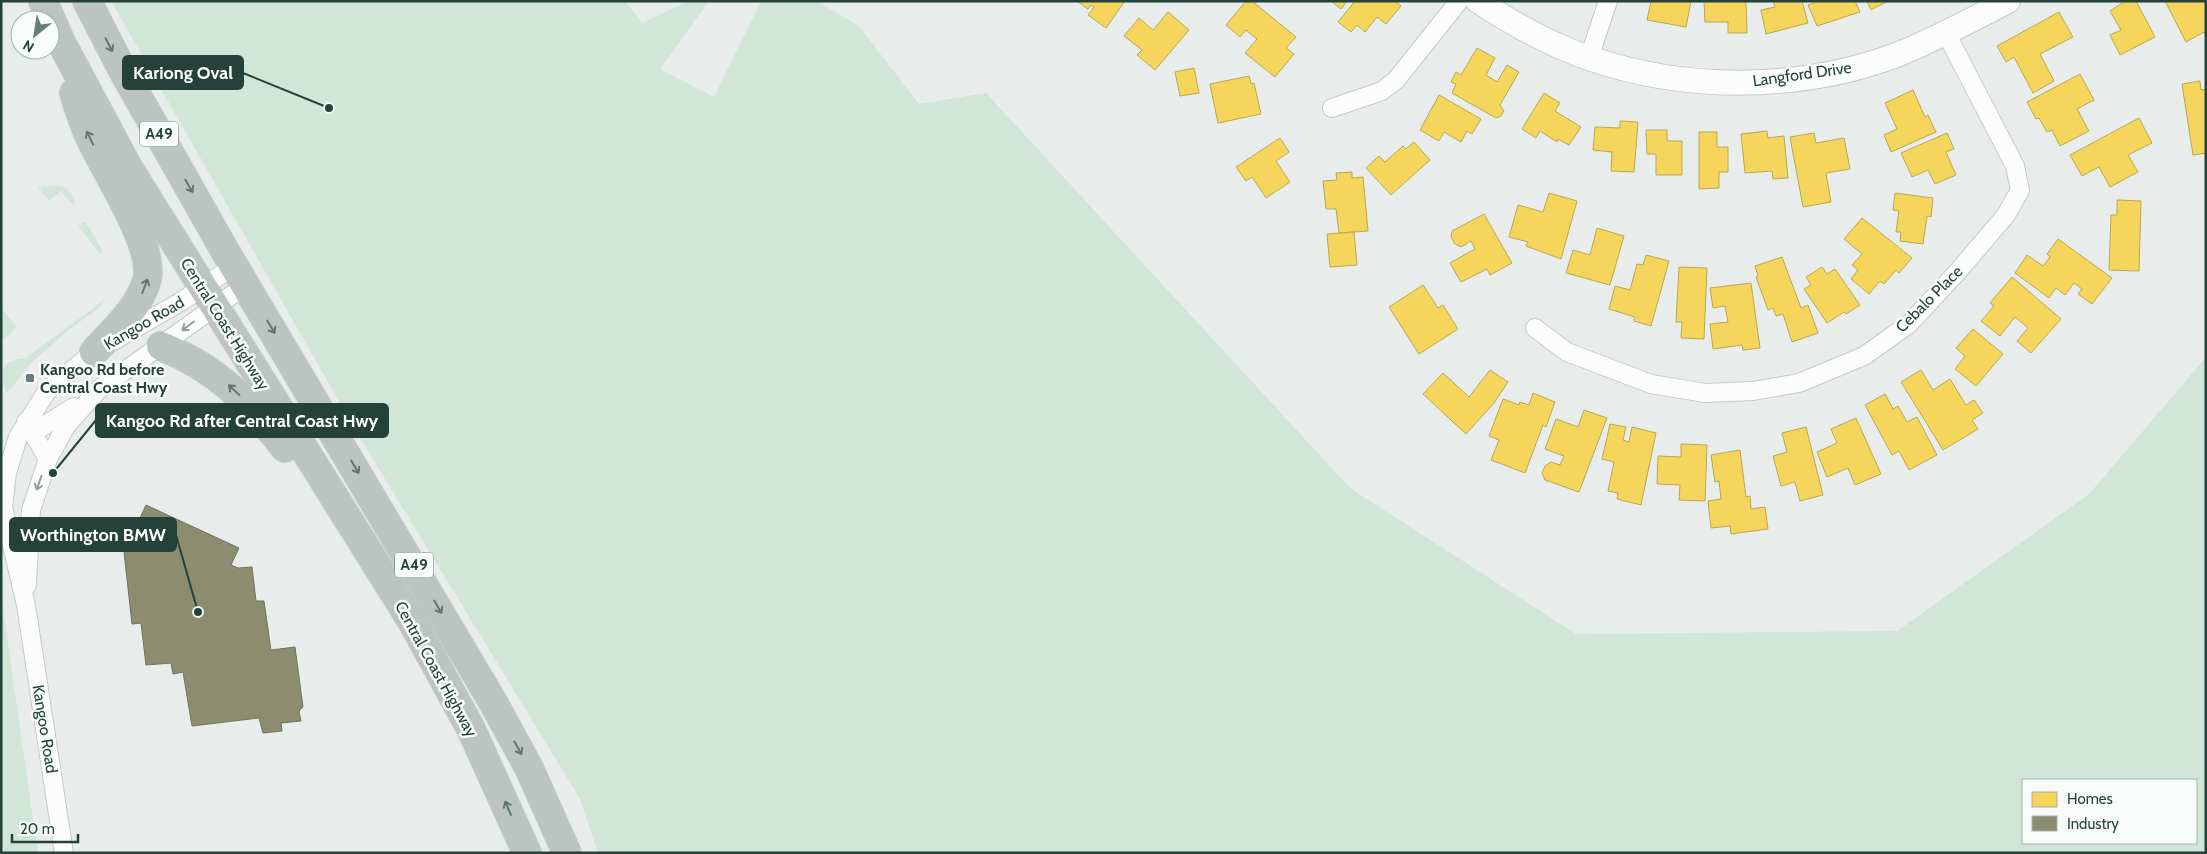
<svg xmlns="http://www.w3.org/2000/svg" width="2207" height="854" font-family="Cabin,sans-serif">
  <rect width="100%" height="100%" fill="#e8edeb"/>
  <g fill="#d1e6d8" fill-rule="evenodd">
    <path d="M111 1H625L642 23 689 1H709L660 69 714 97 761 1H816L858 25 919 104 986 93 1350 488 1576 634 1897 631 2089 494 2206 357V853H598L580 799 357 433ZM2196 780V843H2023V780Z"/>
    <polygon points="56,186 67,188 75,202 72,204 61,191 49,201 38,187"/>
    <polygon points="84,222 86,223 103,251 100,254 78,226"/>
    <path d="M104 300 99 308 67 331 30 364 11 389 6 393C0 369 2 360 26 358Z"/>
    <polygon points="2,309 16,326 10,335 1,340"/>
    <polygon points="1,595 38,853 1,853"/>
  </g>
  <g fill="#f6d55c" stroke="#b7a952">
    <polygon points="1077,1 1125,1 1106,28 1088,15 1094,7 1091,5 1088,9"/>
    <polygon points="1246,1 1252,1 1296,37 1286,48 1294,54 1275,77 1245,53 1257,39 1246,30 1240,37 1226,25"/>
    <polygon points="1331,1 1347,1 1341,9"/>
    <polygon points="1355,1 1395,1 1401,6 1386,24 1377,17 1365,32 1357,25 1351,32 1338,22"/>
    <polygon points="1651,1 1691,1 1686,27 1647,20"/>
    <polygon points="1704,1 1746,1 1747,33 1728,33 1728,22 1705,22"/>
    <polygon points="1773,1 1802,1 1808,23 1766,34 1761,10 1775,7"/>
    <polygon points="1819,1 1855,1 1860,12 1817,26 1808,5"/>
    <polygon points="1867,1 1888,1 1871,10"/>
    <polygon points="2125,1 2136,1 2155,37 2120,55 2110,35 2121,30 2110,11"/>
    <polygon points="2165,1 2206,1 2206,36 2204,32 2186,42"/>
    <polygon points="1168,12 1189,30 1155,70 1137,55 1142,50 1124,36 1139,18 1153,30"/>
    <polygon points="2059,12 2073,37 2040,54 2054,81 2033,93 2014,57 2006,62 1997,46"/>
    <polygon points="1477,48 1495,58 1486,75 1497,82 1507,65 1519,72 1500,105 1504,111 1501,116 1496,118 1452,93 1456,84 1451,82 1456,72 1461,75"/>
    <polygon points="1194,68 1199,93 1180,96 1175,72"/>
    <polygon points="2080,74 2094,100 2077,109 2089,131 2060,146 2052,130 2047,132 2039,118 2036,119 2027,102"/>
    <polygon points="1249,76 1251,84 1254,83 1261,114 1218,123 1210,84"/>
    <polygon points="2200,81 2201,90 2206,89 2206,153 2193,155 2182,84"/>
    <polygon points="1913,90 1925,117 1928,115 1936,132 1891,152 1884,135 1897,129 1885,103"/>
    <polygon points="1544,93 1560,103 1555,111 1581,127 1569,145 1558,139 1557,142 1540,131 1536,138 1522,129"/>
    <polygon points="1439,95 1481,119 1472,134 1467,131 1461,142 1444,132 1439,141 1420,130"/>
    <polygon points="2139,118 2152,143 2128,155 2138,172 2110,187 2099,167 2082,176 2070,155"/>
    <polygon points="1620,121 1638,122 1634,172 1611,171 1612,152 1593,150 1595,127 1620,128"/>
    <polygon points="1646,130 1667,130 1667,141 1682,141 1682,175 1656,175 1656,154 1647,154"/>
    <polygon points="1767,131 1768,138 1784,136 1788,178 1773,179 1772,171 1745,173 1741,134"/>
    <polygon points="1699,132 1717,132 1717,147 1728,147 1728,172 1719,172 1719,188 1699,189"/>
    <polygon points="1814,133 1816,143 1844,138 1850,169 1826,173 1831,202 1803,207 1790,137"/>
    <polygon points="1947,133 1954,149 1946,152 1956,175 1935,184 1928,170 1912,177 1901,153"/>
    <polygon points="1280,138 1289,152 1276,161 1290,182 1266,198 1252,177 1246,181 1236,167"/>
    <polygon points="1414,142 1430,160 1391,195 1366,168 1379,156 1385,162 1403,146 1406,149"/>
    <polygon points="1352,172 1352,178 1363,177 1368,231 1339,233 1336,209 1326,209 1323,181 1337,180 1336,173"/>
    <polygon points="1549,193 1577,201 1561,259 1526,246 1528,242 1509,237 1518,205 1543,212"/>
    <polygon points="1895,193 1933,198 1931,217 1927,216 1923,244 1900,241 1901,232 1896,232 1899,211 1893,210"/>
    <polygon points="2117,200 2141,201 2139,271 2109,270 2111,215 2117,215"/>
    <polygon points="1484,214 1512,263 1490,275 1487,269 1461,282 1450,263 1475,249 1471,241 1461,247 1455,244 1451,237 1452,231"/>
    <polygon points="1862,218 1912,258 1899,273 1896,270 1884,284 1880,281 1869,294 1851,279 1858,270 1852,265 1862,254 1844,239"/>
    <polygon points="1597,228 1624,236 1610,285 1566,273 1573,250 1590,255"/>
    <polygon points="1354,232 1357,265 1330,267 1327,234"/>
    <polygon points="2058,239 2112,278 2092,304 2078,294 2082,289 2074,283 2065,295 2056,288 2049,298 2015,273 2027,255 2043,266 2050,257 2047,254"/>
    <polygon points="1646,255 1669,261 1651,326 1634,321 1635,317 1609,309 1615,286 1630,290 1637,264 1643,265"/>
    <polygon points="1782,257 1801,308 1808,305 1818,333 1792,342 1783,314 1776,316 1773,308 1768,310 1756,277 1758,276 1755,266"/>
    <polygon points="1679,267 1707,268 1704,339 1681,338 1682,322 1676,322"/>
    <polygon points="1822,267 1827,274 1835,269 1860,305 1846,314 1844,312 1827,323 1804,289 1811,285 1806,277"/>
    <polygon points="2012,277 2061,319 2031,353 2017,341 2028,328 2015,317 2000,336 1981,321 1994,306 1990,303"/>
    <polygon points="1751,283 1760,348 1743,350 1742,345 1713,349 1710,324 1728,322 1725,306 1713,308 1710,288"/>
    <polygon points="1423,285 1438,308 1443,305 1458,329 1419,354 1389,307"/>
    <polygon points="1973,329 2003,354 1976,386 1955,369 1965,356 1956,348"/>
    <polygon points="1490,370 1508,382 1494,403 1466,434 1423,394 1443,373 1469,397"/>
    <polygon points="1921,370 1933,390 1950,379 1966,405 1974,400 1983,413 1972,420 1978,429 1943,450 1901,382"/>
    <polygon points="1533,393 1555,402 1546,427 1543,425 1525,473 1491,460 1499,440 1489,436 1503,399 1519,405 1520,402 1529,405"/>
    <polygon points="1885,394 1893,409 1898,406 1907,422 1917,417 1937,455 1909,470 1899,451 1892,455 1865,405"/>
    <polygon points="1584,410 1607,418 1579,492 1545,480 1542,473 1545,466 1551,462 1560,465 1564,456 1545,449 1556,419 1578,427"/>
    <polygon points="1856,418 1881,474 1855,485 1848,468 1827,477 1817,452 1837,443 1831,429"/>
    <polygon points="1610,424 1626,427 1623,440 1629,442 1632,427 1656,433 1641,505 1617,499 1618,493 1608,491 1614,462 1602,459"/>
    <polygon points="1806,427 1823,495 1800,501 1795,482 1781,486 1773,456 1787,452 1782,433"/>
    <polygon points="1681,444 1707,445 1705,501 1679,500 1680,485 1657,484 1658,456 1681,457"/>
    <polygon points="1740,450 1746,497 1750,496 1751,509 1765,507 1768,529 1731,534 1730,526 1711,528 1708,501 1721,499 1719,481 1715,482 1711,455"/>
  </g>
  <polygon fill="#8c8c6e" stroke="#6d765e" points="146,505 239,548 231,565 238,568 252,567 256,601 264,601 271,650 295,647 303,707 299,711 301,721 281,723 282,731 263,733 259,718 192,726 183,672 173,674 171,663 146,665 141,623 132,624 124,552"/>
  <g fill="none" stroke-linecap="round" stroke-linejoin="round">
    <g stroke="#c5cac8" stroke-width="20">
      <g id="street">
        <polyline points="1589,58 1608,1"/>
        <polyline points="1332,108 1382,91 1396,80 1459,1"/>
        <polyline points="1535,328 1567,352 1651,384 1705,393 1753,391 1799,383 1864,356 1909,324 1960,269 2006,215 2020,190 2015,166 1946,33"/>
        <polyline points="26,422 42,427 74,407"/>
        <polyline points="26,422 48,459"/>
        <polyline points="27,585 31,510 48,459 66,426 99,389 246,285"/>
        <polyline points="64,853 26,605 3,507 7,473 18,437 47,391 94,352 182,301 234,266"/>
      </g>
    </g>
    <g stroke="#c3cbc8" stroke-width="26">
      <path id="secondary" d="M1478 1C1513 24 1550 45 1589 58 1687 92 1802 91 1899 54 1936 39 1972 20 2008 1"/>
    </g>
    <g stroke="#c3ccc9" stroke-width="30">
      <g id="highway">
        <polyline points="43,1 61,42 129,169 413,623 471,729 527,853"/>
        <polyline points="87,1 122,69 225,251 493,702 529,768 567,853"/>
        <path d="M74 93C78 107 82 120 88 133 102 168 159 248 146 283 137 310 113 331 94 352"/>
        <path d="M161 346C218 369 248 401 285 448"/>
      </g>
    </g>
    <use href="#street" stroke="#fcfcfc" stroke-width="18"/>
    <use href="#secondary" stroke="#fcfcfc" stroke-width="24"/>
    <use href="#highway" stroke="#bcc4c2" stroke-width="28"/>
  </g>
  <defs><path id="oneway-shaft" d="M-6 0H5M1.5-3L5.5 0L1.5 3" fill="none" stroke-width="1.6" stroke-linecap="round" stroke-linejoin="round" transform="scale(1.25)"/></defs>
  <g stroke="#617670">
    <use href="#oneway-shaft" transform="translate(109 45) rotate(63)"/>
    <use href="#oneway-shaft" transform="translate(90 138) rotate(-115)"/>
    <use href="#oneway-shaft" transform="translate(189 186) rotate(60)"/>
    <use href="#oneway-shaft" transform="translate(145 286) rotate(-69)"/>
    <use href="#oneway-shaft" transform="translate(271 327) rotate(59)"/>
    <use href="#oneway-shaft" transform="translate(234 390) rotate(-137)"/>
    <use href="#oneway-shaft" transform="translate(355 467) rotate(59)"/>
    <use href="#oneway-shaft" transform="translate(438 607) rotate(60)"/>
    <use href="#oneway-shaft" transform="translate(518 748) rotate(61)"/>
    <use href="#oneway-shaft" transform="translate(508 808) rotate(-113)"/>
  </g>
  <g stroke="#909f9b">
    <use href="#oneway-shaft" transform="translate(188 326) rotate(143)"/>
    <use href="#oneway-shaft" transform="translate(39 483) rotate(109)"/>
  </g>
  <rect fill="#697e78" stroke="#f7fbf9" stroke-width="2" x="25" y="373" width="10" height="10" rx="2.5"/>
  <g text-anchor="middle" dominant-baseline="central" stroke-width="5" stroke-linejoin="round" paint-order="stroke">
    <g fill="#f7fbf9" stroke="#637a73" stroke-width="1">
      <rect x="140" y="121.5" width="38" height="25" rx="4"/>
      <rect x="395" y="552.5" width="38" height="25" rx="4"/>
    </g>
    <g font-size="15" font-weight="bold" fill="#24423a">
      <text x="159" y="134">A49</text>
      <text x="414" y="565">A49</text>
    </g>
    <g font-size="16" fill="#24423a" stroke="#f7fbf9">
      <text transform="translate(1802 74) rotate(-8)">Langford Drive</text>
      <text transform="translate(1929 299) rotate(-45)">Cebalo Place</text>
      <text transform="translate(144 323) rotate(-30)">Kangoo Road</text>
      <text transform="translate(225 324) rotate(58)">Central Coast Highway</text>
      <text transform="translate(436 669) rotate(61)">Central Coast Highway</text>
      <text transform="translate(45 729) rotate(81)">Kangoo Road</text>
    </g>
    <g font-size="16" font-weight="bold" fill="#24423a" stroke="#f7fbf9" text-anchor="start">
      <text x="40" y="369">Kangoo Rd before<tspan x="40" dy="18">Central Coast Hwy</tspan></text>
    </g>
  </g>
  <path fill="none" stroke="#24423a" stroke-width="2" d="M329 108L243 73M53 473L96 420M198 612L176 535"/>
  <g fill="#24423a" stroke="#f7fbf9" stroke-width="2">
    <circle cx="329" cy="108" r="5"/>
    <circle cx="53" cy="473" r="5"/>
    <circle cx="198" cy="612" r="5"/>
  </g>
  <g fill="#24423a" stroke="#24423a" stroke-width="2">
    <rect x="123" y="56" width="120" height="33" rx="5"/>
    <rect x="96" y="404" width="292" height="33" rx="5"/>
    <rect x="10" y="518" width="166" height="33" rx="5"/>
  </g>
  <g font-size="18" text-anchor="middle" font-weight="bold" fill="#fff">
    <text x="183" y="79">Kariong Oval</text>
    <text x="242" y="427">Kangoo Rd after Central Coast Hwy</text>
    <text x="93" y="541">Worthington BMW</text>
  </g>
  <rect width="2207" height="854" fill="none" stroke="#24423a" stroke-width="5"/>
  <rect x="2022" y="779" width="175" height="65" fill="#f7fbf9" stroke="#a3b1ad"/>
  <rect x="2032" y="792" width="25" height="15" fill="#f6d55c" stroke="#a3b1ad"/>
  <text x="2067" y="804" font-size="15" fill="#24423a">Homes</text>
  <rect x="2032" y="816" width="25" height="15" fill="#8c8c6e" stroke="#a3b1ad"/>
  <text x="2067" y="829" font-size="15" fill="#24423a">Industry</text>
  <g transform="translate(35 35) rotate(210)"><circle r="24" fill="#f7fbf9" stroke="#a3b1ad"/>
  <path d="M0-4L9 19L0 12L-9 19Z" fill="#697e78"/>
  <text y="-8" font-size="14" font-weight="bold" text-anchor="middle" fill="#24423a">N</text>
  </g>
  <path d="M12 834v8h66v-8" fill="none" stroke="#24423a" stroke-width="2.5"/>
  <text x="20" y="834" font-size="15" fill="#24423a" stroke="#f7fbf9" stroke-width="4" paint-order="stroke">20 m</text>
</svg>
